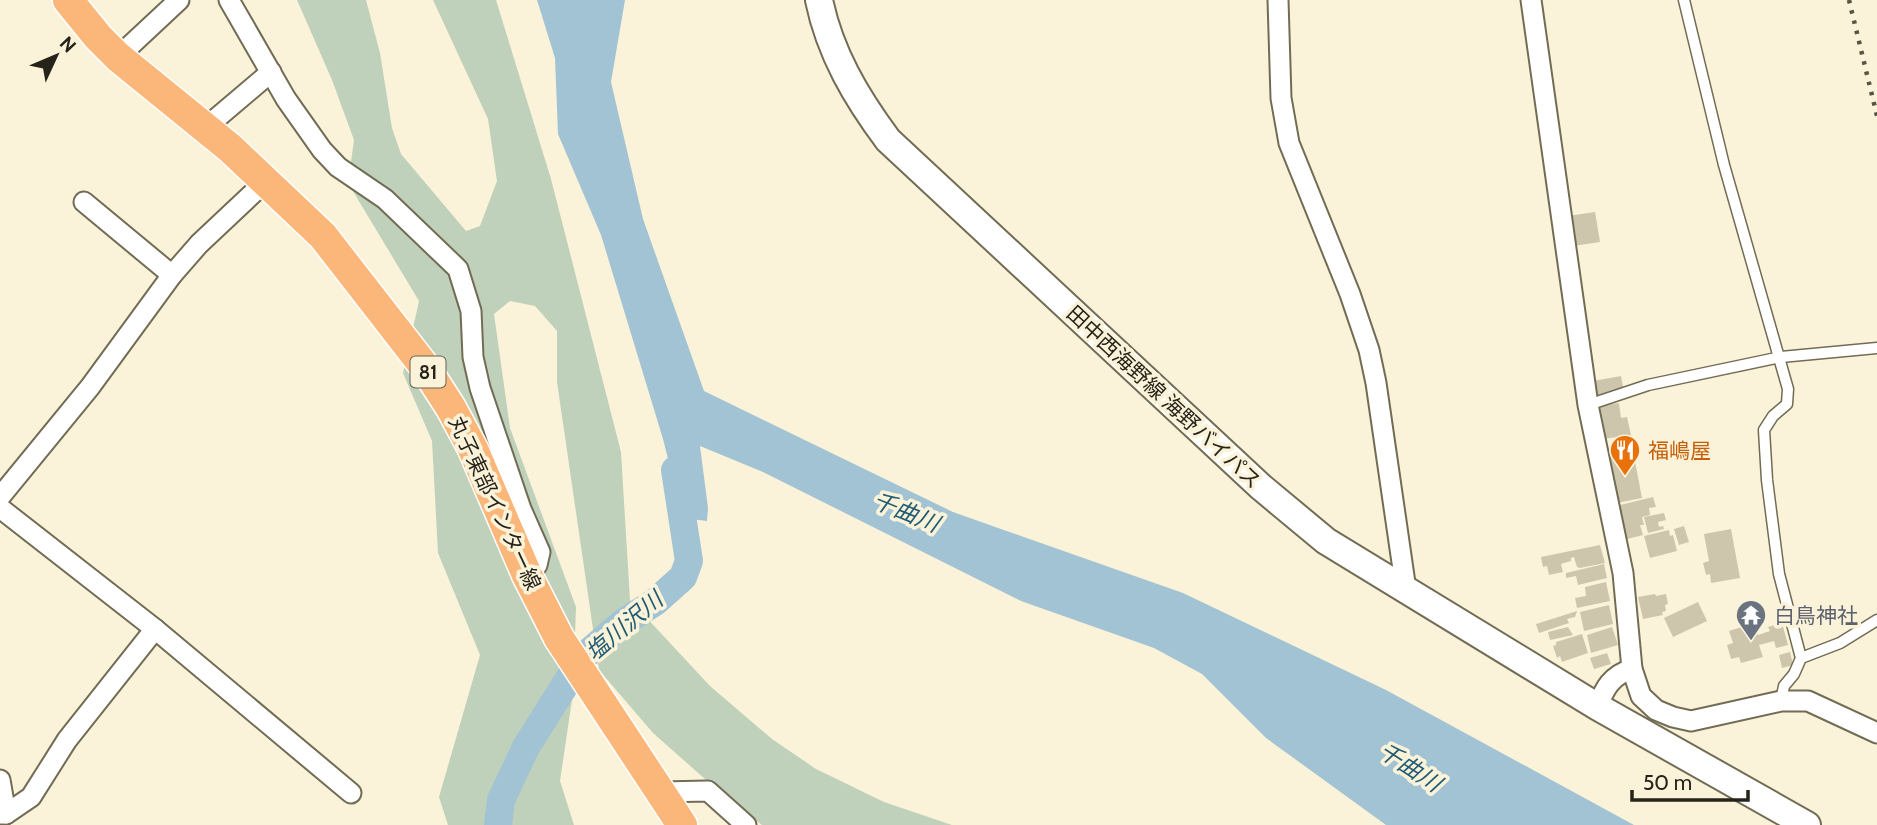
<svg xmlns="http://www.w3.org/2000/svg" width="1877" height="825" font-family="Cabin,'Noto Sans JP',sans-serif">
  <rect width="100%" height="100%" fill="#fbf3d9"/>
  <polygon fill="#bfd1ba" points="297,0 366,0 380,53 392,128 401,154 466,231 480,226 497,181 488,119 433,0 496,0 551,179 621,452 630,600 710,686 772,739 816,769 884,802 952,825 762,825 714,787 653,733 599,670 557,382 557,331 535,306 510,301 494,314 510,428 576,607 573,693 560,781 574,825 448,825 439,797 480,655 438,553 432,441 403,373 419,301 348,183 354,140 332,80"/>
  <polygon fill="#a2c3d3" points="537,0 625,0 611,82 643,219 704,391 953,512 1183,593 1386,690 1634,825 1386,825 1266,738 1202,674 1154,648 1021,601 763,472 700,446 708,508 707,521 683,518 663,439 601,235 558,134 555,58"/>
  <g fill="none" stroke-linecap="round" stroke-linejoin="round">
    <polyline stroke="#a2c3d3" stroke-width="28" points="498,825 501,800 526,747 582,658 624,622 655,602 683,577 689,561 675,470"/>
  </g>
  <g fill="#cdc6ad">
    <polygon points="1595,212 1600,242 1573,246 1568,216"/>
    <polygon points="1621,376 1624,392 1596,396 1593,381"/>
    <polygon points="1619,403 1621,418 1627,417 1631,435 1603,439 1598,406"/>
    <polygon points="1633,451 1642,498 1617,503 1608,455"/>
    <polygon points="1653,497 1656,507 1649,508 1650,515 1642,517 1644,525 1640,525 1643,535 1627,539 1623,521 1620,522 1616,506"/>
    <polygon points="1664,513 1666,520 1658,522 1659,527 1663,526 1664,529 1648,533 1644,517"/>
    <polygon points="1684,526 1689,542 1679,545 1674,529"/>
    <polygon points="1731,529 1740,578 1711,583 1710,574 1706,575 1703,563 1709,561 1704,534"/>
    <polygon points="1669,530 1670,536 1673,535 1677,551 1650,558 1644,536"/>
    <polygon points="1600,545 1605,563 1580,568 1577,567 1574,557 1571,558 1571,561 1561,564 1563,572 1549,575 1547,566 1543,567 1541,557"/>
    <polygon points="1604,564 1607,578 1578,585 1576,576 1566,578 1566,573"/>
    <polygon points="1606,582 1610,601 1577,608 1575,598 1586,596 1585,587"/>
    <polygon points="1655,594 1656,596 1666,594 1668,604 1665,605 1666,611 1662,612 1663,615 1643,619 1638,597"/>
    <polygon points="1698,602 1707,621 1673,637 1664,618"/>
    <polygon points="1609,605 1613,624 1584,631 1580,612"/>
    <polygon points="1577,611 1575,617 1567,619 1569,623 1539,633 1536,624"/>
    <polygon points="1754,623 1758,635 1770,631 1768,627 1782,623 1788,645 1776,648 1774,641 1759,645 1763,657 1741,663 1739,657 1731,659 1727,645 1733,643 1729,631"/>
    <polygon points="1568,627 1573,635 1550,640 1548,632"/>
    <polygon points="1612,627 1618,645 1591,653 1587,635"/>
    <polygon points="1582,634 1588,653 1562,662 1560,656 1557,658 1553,646 1556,645 1556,642"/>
    <polygon points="1790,652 1793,665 1782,668 1779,655"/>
    <polygon points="1607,653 1611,664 1594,669 1590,658"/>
  </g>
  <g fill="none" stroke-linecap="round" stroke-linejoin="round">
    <g stroke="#726c55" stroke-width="13">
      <g id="lane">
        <polyline points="1684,0 1724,165 1788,389 1787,404 1773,416 1764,430 1767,480 1779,574 1801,658 1794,674 1784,686 1781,701"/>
        <polyline points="1588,405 1648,385 1781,357 1877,348"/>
        <polyline points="1801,658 1840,643 1877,620"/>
      </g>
    </g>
    <g stroke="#726c55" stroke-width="23">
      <g id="street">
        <polyline points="229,0 286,99 322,150 338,167 385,199 458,269 471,311 473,357 480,388 521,509 540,552 537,565 527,575"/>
        <polyline points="1278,0 1281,98 1289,143 1350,294 1369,350 1376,383 1406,590"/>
        <polyline points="1531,0 1588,405 1623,573 1632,669 1641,696 1656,710 1673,717 1691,721 1781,701 1808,701 1877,733"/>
        <polyline points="118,57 179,0"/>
        <polyline points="205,128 271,72"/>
        <polyline points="84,202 172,275"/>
        <polyline points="0,497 90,387 172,275 199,244 266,181"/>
        <polyline points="0,508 155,629 351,793"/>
        <path d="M1598 707C1604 688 1612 675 1632 669"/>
        <polyline points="0,780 6,814"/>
        <polyline points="661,792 708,791 746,825"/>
        <polyline points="0,814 6,814 31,797 67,740 155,629"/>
      </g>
    </g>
    <g stroke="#726c55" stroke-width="30">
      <path id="secondary" d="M819 0C830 53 856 97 888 140L1261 487 1326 541 1598 707 1807 825"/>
    </g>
    <g stroke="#fff" stroke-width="33">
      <polyline id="primary" points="68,0 98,37 118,57 230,148 323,236 424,366 451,408 473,449 527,575 559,638 682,825"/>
    </g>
    <use href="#lane" stroke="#fff" stroke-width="10"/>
    <use href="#street" stroke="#fff" stroke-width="19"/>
    <use href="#secondary" stroke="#fff" stroke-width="26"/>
    <use href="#primary" stroke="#fbb67a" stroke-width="30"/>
    <polyline stroke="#575446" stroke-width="4.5" stroke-dasharray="3.5 7" stroke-linecap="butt" points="1849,0 1877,116"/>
  </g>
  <defs>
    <g id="restaurant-pin" transform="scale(1.575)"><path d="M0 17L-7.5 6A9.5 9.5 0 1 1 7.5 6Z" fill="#e8710a" stroke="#fbf3d9"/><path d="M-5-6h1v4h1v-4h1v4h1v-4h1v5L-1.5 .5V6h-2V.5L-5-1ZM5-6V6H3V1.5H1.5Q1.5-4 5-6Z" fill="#fff"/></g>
    <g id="temple-pin" transform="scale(1.575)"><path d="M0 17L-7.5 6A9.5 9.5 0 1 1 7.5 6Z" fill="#6b7280" stroke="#fbf3d9"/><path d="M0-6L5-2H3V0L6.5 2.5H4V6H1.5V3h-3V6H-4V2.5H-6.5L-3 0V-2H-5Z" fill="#fff"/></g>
  </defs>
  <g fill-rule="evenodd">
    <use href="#restaurant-pin" x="1625" y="450"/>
    <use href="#temple-pin" x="1751" y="615"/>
  </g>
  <g text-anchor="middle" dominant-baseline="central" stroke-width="7" stroke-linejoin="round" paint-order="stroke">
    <rect fill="#fbf3d9" stroke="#666253" stroke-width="2" x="410.5" y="356.5" width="35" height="31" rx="5"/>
    <g font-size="19" font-weight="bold" fill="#26241a">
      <text x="428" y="372">81</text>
    </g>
    <g font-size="21" fill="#26241a" stroke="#fbf3d9">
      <text transform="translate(1164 397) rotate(43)">田中西海野線 海野バイパス</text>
      <text transform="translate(495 503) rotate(65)">丸子東部インター線</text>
    </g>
    <g font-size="21" fill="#c56008" stroke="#fbf3d9" text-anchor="start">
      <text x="1648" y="450">福嶋屋</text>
    </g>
    <g font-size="21" fill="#5b616d" stroke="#fbf3d9" text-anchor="start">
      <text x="1774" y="615">白鳥神社</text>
    </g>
    <g font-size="23" font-style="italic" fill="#215c74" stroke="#fbf3d9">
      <text transform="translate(906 512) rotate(22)">千曲川</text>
      <text transform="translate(624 626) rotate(-40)">塩川沢川</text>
      <text transform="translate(1410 767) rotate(33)">千曲川</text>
    </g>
  </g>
  <g transform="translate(56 56) rotate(46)" stroke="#fbf3d9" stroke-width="5" paint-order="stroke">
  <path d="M0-5L12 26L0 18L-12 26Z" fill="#26241a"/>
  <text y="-10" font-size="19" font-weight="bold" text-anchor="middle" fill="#26241a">N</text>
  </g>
  <path d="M1632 790v10h116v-10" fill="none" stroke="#26241a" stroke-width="3.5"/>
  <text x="1643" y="790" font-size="21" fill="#26241a" stroke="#fbf3d9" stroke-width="5" paint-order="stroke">50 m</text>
</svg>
